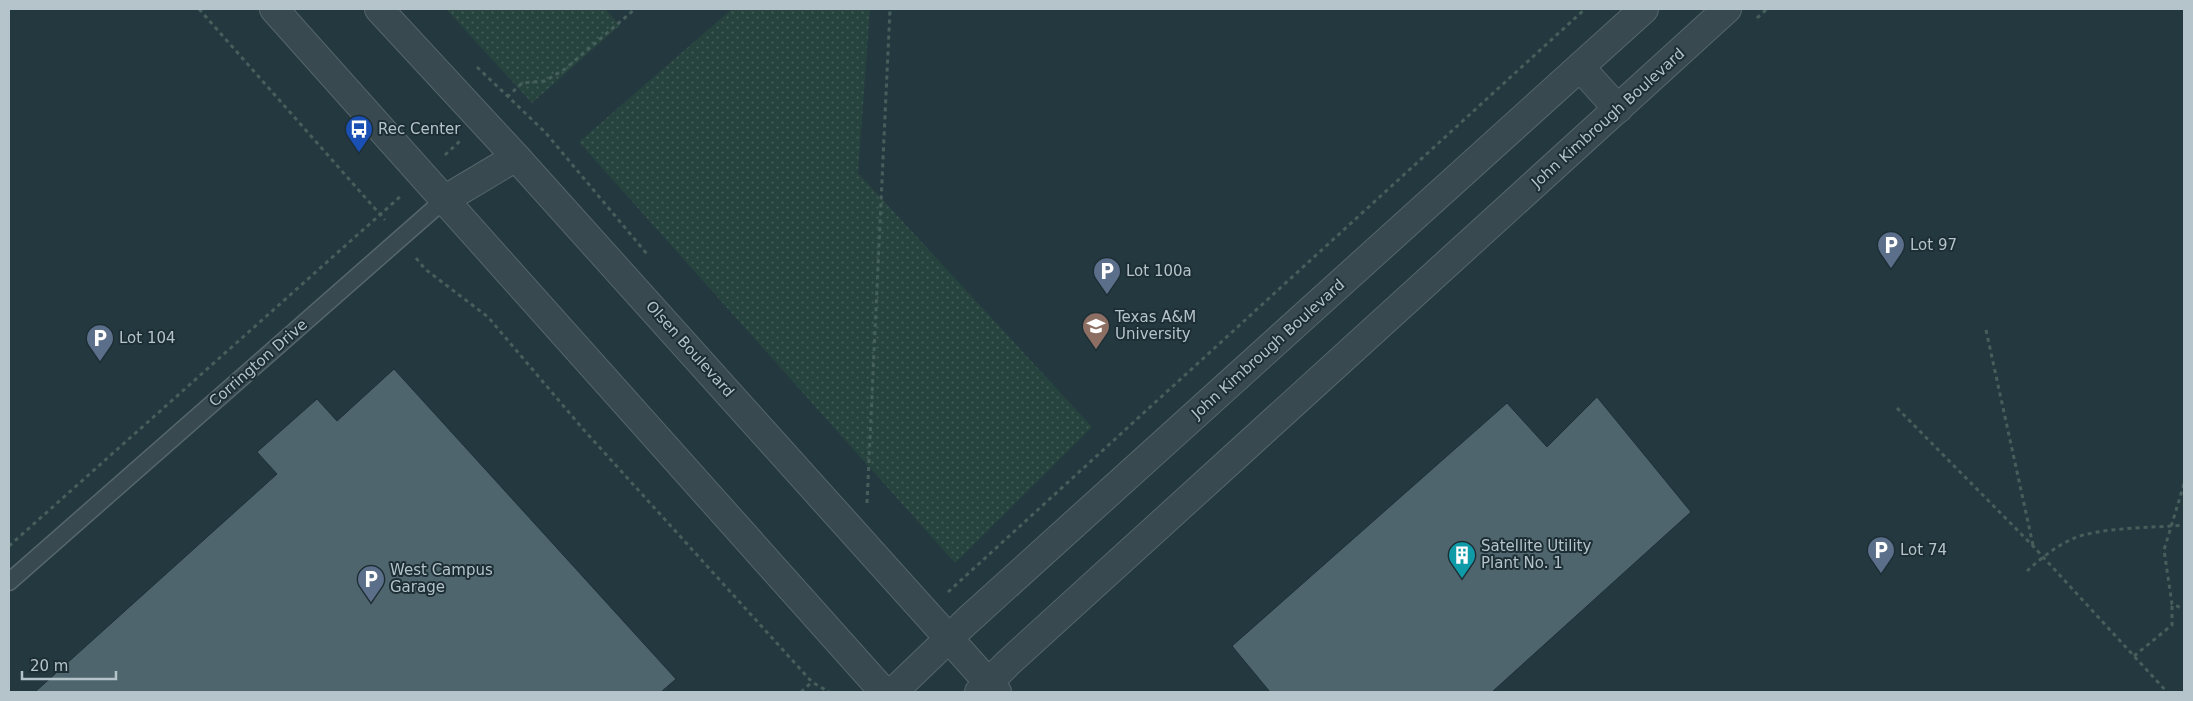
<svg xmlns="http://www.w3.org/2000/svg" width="2193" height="701" font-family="'DejaVu Sans',sans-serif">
  <defs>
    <pattern id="grass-dots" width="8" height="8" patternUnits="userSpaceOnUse" patternTransform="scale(1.25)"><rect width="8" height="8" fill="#27433e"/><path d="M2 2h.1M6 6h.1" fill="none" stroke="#445c59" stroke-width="1.8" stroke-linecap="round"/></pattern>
  </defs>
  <rect width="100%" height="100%" fill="#243840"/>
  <g fill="url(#grass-dots)">
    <polygon points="446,9 605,9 620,25 532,103"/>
    <polygon points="732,9 870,9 858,173 1092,427 955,563 579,142"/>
  </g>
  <g fill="#4f656d" stroke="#1f3037">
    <polygon points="394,369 676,679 661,692 35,692 277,474 257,452 317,399 337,421"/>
    <polygon points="1597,397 1691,512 1492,692 1270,692 1232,646 1507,403 1547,447"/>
  </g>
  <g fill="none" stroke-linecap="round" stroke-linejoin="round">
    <g stroke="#56666d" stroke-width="19">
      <polyline id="lane" points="9,582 444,200"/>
    </g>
    <g stroke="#56666d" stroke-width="30">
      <g id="street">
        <polyline points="274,9 884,692"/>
        <polyline points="379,9 516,157 997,692"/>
        <polyline points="1580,67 1618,109"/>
        <polyline points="444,200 516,157"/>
        <polyline points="893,692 967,621 1644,9"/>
        <polyline points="979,692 1008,663 1727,9"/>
      </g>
    </g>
    <g stroke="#465f5b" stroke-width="3" stroke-dasharray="4 4" stroke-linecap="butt">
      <polyline points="199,9 385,220"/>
      <polyline points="1757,18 1767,9"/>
      <polyline points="477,67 545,132 647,254"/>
      <polyline points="507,97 522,83 545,81 565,69 635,9"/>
      <polyline points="445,155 461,140"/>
      <polyline points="416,258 425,269 488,317 583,429 812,682 829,692"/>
      <polyline points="1986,330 2033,545"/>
      <polyline points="1897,408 2033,546 2167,692"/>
      <polyline points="2184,484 2164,550 2172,604 2184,609"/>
      <polyline points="867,503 890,9"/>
      <polyline points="9,546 402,195"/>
      <path d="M2027 571C2040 559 2055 547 2072 539 2099 527 2153 528 2184 525"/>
      <polyline points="948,592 1585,9"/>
      <polyline points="2134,656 2172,625 2172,604"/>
      <polyline points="801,692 812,682"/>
    </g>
    <use href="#lane" stroke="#394950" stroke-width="16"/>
    <use href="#street" stroke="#394950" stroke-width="28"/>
  </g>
  <defs>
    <g id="bus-pin" transform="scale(1.4375)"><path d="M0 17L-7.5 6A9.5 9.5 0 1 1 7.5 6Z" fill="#1a4fb4" stroke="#1d2e35"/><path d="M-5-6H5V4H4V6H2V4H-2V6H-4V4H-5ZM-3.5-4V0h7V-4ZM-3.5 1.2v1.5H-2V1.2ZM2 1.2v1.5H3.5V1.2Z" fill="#fff"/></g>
    <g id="parking-pin" transform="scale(1.4375)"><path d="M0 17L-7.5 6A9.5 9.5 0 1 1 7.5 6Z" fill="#5c6f8a" stroke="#1d2e35"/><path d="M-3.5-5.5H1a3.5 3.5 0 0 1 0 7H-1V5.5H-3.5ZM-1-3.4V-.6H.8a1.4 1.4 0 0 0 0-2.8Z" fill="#fff"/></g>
    <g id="university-pin" transform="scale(1.4375)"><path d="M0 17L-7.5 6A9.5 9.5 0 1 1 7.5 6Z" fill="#8d6e63" stroke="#1d2e35"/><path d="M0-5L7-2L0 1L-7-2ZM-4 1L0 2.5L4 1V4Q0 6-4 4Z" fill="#fff"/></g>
    <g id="building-pin" transform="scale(1.4375)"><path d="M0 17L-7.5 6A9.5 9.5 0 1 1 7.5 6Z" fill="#0f9aa8" stroke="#1d2e35"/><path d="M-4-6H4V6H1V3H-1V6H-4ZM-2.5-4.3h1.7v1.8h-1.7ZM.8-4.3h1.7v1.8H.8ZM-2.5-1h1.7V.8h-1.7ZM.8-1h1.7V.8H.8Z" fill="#fff"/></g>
  </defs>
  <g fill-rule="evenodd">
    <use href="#bus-pin" x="359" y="129"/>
    <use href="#parking-pin" x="1891" y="245"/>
    <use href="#parking-pin" x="1107" y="271"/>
    <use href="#university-pin" x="1096" y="326"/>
    <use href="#parking-pin" x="100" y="338"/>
    <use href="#parking-pin" x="1881" y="550"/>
    <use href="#building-pin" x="1462" y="555"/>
    <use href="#parking-pin" x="371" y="579"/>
  </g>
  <g text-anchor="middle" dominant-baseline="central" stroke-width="4" stroke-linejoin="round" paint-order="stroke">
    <g font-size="15" fill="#b5c3ca" stroke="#1d2e35">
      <text transform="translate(1608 118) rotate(-42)">John Kimbrough Boulevard</text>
      <text transform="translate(690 349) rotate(48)">Olsen Boulevard</text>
      <text transform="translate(1268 349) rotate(-42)">John Kimbrough Boulevard</text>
      <text transform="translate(258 363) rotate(-41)">Corrington Drive</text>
    </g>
    <g font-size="15" fill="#b5c3ca" stroke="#1d2e35" text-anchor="start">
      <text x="378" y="129">Rec Center</text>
      <text x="1910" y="245">Lot 97</text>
      <text x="1126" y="271">Lot 100a</text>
      <text x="1115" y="317">Texas A&amp;M<tspan x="1115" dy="17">University</tspan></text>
      <text x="119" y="338">Lot 104</text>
      <text x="1481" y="546">Satellite Utility<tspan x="1481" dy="17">Plant No. 1</tspan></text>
      <text x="1900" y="550">Lot 74</text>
      <text x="390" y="570">West Campus<tspan x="390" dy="17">Garage</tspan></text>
    </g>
  </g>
  <rect width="2193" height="701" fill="none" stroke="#b5c3ca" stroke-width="20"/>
  <path d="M22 671v8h94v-8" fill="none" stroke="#b5c3ca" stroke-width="2.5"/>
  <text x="30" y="671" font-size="15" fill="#b5c3ca" stroke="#1d2e35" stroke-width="4" paint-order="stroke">20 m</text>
</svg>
